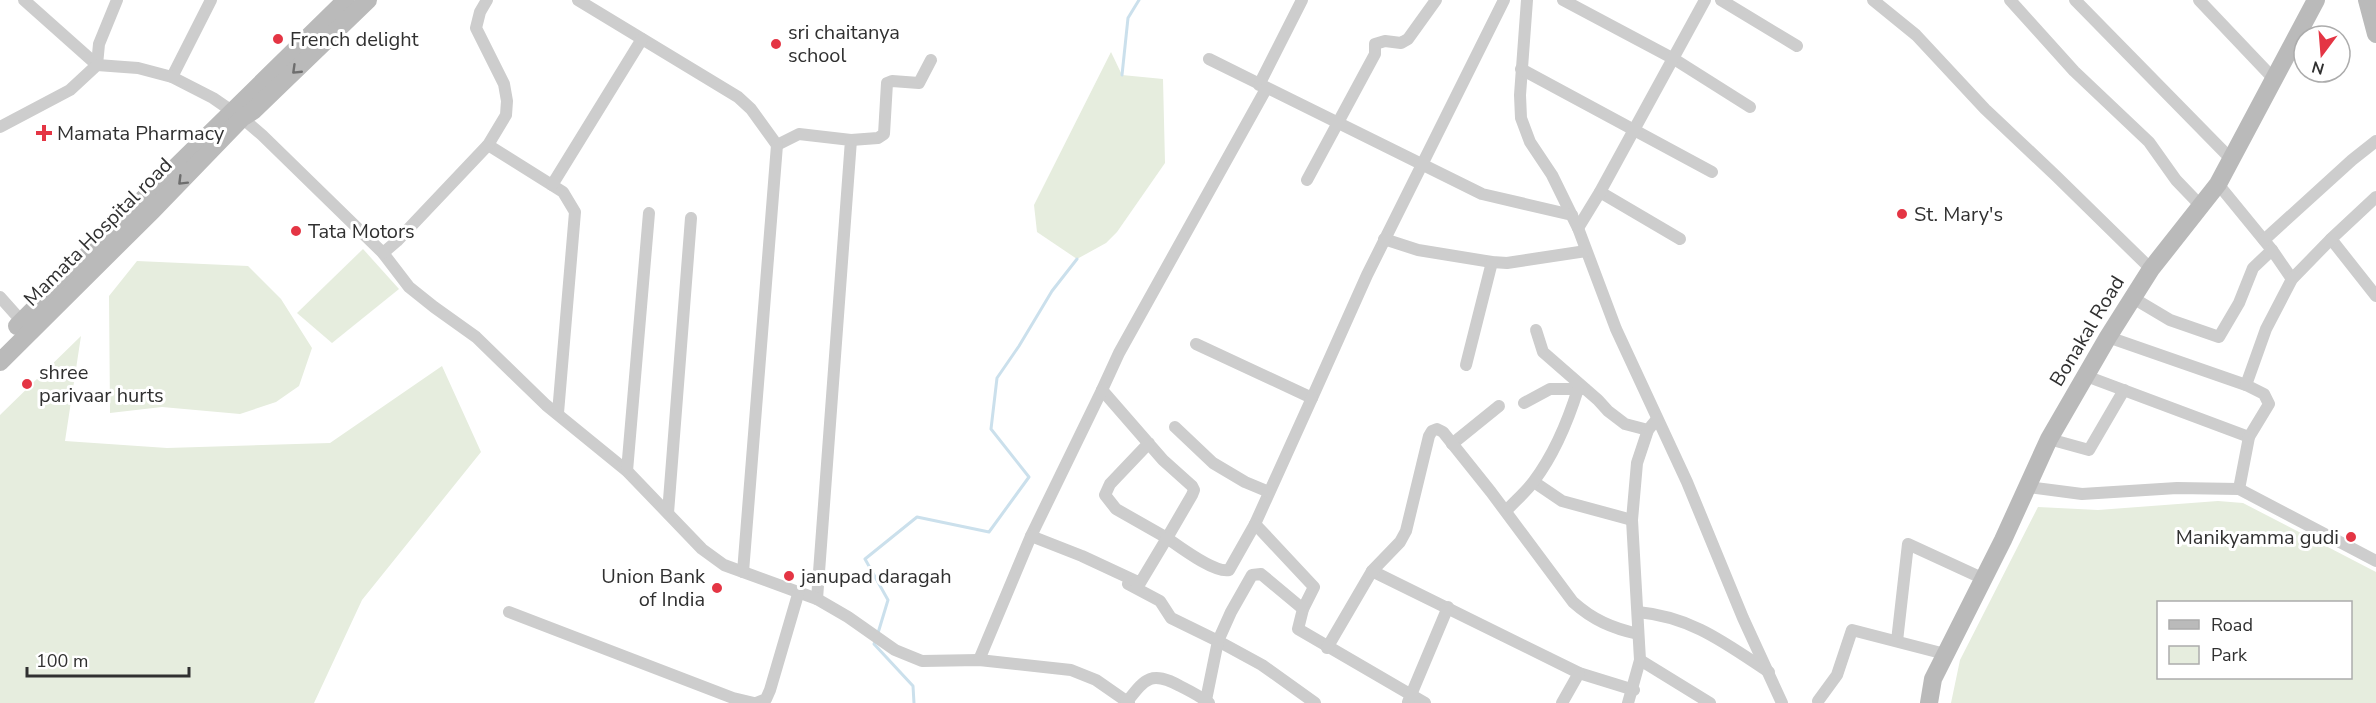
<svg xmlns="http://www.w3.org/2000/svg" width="2376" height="703" font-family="'Nunito Sans',sans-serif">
  <rect width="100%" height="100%" fill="#fff"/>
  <g fill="#e6edde" fill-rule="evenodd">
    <polygon points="1111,52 1122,75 1163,79 1165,163 1117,232 1106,243 1077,259 1037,232 1034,205"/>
    <polygon points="363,249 399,289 332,343 297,313"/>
    <polygon points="137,261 248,266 281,299 312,348 299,386 276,402 240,414 162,407 110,413 109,296"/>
    <polygon points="81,336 65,441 167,448 330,443 442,366 481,452 362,600 314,703 0,703 0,415"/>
    <path d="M2218 501 2243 503 2376 572V703H1951L1960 660 2038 507 2098 510ZM2158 602H2350V678H2158Z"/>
  </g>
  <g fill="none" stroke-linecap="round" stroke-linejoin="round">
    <g stroke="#cbe0ec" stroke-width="3">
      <polyline points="1122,75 1128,18 1139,0"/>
      <polyline points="878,633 888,600 865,559 917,517 989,532 1029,477 991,429 997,378 1019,346 1052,291 1077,259"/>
      <polyline points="876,639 874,644 913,686 914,703"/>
    </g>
    <g stroke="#cdcdcd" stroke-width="12">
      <polyline points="24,0 97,65"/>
      <polyline points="578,0 738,97 751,109 777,145 799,134 851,140 817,599"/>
      <polyline points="1527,0 1520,95 1521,118 1530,142 1552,175 1578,228 1616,329 1687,482 1743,618 1782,703"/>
      <polyline points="1563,0 1674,59 1750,107"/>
      <polyline points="1721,0 1797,46"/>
      <polyline points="1873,0 1916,35 1985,109 2056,176 2151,269"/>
      <polyline points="2010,0 2074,71 2149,142 2176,180 2201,206"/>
      <polyline points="2075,0 2230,158"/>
      <polyline points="2199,0 2273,78"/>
      <polyline points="1209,59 1482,194 1572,215"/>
      <polyline points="97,65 99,44 117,0"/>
      <polyline points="1521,69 1712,172"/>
      <polyline points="172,77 211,0"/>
      <polyline points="1259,85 1302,0"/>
      <polyline points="0,127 70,90 97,65 138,68 172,77 213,98 242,118 262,135 383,253 409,287 434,307 476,337 546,405 627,471 702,549 724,565 817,599 848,617 895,650 922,661 979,660 1071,670 1096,680 1129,703"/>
      <polyline points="851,140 878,138 884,134 887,83 892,81 919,83 931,60"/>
      <polyline points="488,145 563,192 575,212 558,413"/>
      <polyline points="1307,180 1375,54 1375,44 1385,41 1401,43 1408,39 1436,0"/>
      <polyline points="2218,184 2272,250 2292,279"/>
      <polyline points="552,185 642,39"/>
      <polyline points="1600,192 1680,239"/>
      <polyline points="1578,228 1600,192 1705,0"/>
      <polyline points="1384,239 1418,250 1492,262 1507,263 1586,251"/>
      <polyline points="2331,239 2376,296"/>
      <polyline points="2264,240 2352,160 2376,141"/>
      <polyline points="383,253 397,241 488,145 506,115 507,101 504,84 476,28 480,12 487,0"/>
      <polyline points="0,297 25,325"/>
      <polyline points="2133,298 2170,320 2219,337 2239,303 2253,268 2272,250"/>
      <polyline points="1536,330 1543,352 1598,400 1608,411 1625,424 1648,430"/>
      <polyline points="2108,337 2246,385"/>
      <polyline points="1196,344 1312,398 1367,275 1504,0"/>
      <polyline points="1466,365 1492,262"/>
      <polyline points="2086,376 2249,437"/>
      <polyline points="1312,398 1255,524 1314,587 1303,609 1298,629 1425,703"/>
      <polyline points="1524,403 1550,389 1585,389"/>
      <polyline points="1175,427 1213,463 1245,482 1269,492"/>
      <polyline points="2049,439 2089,450 2124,390"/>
      <polyline points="1149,443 1110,484 1105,495 1116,509 1167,538 1192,495 1194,490 1192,486 1163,460 1102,390 1119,353 1266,89"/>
      <polyline points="1452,444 1499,406"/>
      <polyline points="627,471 649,213"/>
      <polyline points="1534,482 1562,501 1632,520"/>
      <polyline points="2028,487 2082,494 2177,488 2239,489 2376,561"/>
      <polyline points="2239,489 2249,437 2269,404 2264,394 2246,385 2266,329 2292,279 2331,239 2376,197"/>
      <path d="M1506 511C1515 501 1526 492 1534 481 1555 453 1568 421 1578 389"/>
      <polyline points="668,513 691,218"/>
      <polyline points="1031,536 1102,390"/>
      <polyline points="1372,571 1579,673 1634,690"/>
      <polyline points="743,572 777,145"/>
      <polyline points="1128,584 1160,601 1171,618 1218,641 1262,665 1315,703"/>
      <polyline points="509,612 733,698 754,703"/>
      <path d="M1638 612C1692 617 1725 643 1769 672"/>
      <polyline points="1897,641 1908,544 1984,579"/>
      <path d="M1327 648 1372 571 1400 542 1406 531 1429 436 1432 431 1437 429 1443 432 1491 492 1573 602C1593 620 1612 628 1638 634"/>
      <path d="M979 660 1031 536 1082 556 1140 583 1167 538C1180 547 1214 573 1229 570L1255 524"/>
      <polyline points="1640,660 1710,703"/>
      <polyline points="1206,700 1218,641 1231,612 1252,575 1261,574 1303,609"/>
      <polyline points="1818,701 1837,675 1852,630 1945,654"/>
      <polyline points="1408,702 1448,607"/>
      <polyline points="756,703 766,699 770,690 799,591"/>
      <path d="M1126 703C1145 679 1150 670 1180 686 1190 691 1200 696 1209 703"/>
      <polyline points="1562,703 1579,673"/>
      <polyline points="1628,703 1640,660 1632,520 1637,463 1648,430 1657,419"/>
    </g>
    <g stroke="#bababa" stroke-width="18">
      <polyline points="2367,0 2376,34"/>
      <polyline points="17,326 141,201 346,0"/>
      <polyline points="0,362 152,211 242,118 253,111 368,0"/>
      <polyline points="1929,703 1933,679 2003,540 2049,439 2108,337 2151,269 2218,184 2316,0"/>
    </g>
  </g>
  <defs><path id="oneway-chevron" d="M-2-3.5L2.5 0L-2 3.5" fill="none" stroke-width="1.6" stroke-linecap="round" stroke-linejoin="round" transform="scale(1.5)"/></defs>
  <g stroke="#6e6e6e">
    <use href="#oneway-chevron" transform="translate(296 70) rotate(136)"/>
    <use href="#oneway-chevron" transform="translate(182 181) rotate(135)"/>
  </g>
  <g fill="#e43544" stroke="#fff" stroke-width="2">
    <circle cx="278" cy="39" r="6"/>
    <circle cx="776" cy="44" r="6"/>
    <path d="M41 124h6v6h6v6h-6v6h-6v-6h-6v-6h6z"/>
    <circle cx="1902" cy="214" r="6"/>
    <circle cx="296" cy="231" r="6"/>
    <circle cx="27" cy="384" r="6"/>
    <circle cx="2351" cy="537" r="6"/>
    <circle cx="789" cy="576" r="6"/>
    <circle cx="717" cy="588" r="6"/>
  </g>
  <g text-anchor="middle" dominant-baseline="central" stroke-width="6" stroke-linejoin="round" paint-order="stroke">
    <g font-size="20" fill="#303030" stroke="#fff" text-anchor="start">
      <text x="788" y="32">sri chaitanya<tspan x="788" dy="23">school</tspan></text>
      <text x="290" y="39">French delight</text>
      <text x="57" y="133">Mamata Pharmacy</text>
      <text x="1914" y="214">St. Mary's</text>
      <text x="308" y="231">Tata Motors</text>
      <text x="39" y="372">shree<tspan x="39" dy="23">parivaar hurts</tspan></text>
      <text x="2339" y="537" text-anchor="end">Manikyamma gudi</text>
      <text x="705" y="576" text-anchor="end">Union Bank<tspan x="705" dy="23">of India</tspan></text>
      <text x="801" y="576">janupad daragah</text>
    </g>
    <g font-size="20" fill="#303030" stroke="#fff">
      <text transform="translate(98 232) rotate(-45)">Mamata Hospital road</text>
      <text transform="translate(2087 331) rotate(-59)">Bonakal Road</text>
    </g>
  </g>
  <rect x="2157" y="601" width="195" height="78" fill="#ffffff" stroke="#acacac" stroke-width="1.5"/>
  <rect x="2169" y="620" width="30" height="9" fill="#bababa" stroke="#acacac" stroke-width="1.5"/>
  <text x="2211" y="631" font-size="18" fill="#303030">Road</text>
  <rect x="2169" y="646" width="30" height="18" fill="#e6edde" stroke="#acacac" stroke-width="1.5"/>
  <text x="2211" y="661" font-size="18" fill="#303030">Park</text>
  <g transform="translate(2322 54) rotate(196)"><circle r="28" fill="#ffffff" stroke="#acacac" stroke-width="1.5"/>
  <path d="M0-4.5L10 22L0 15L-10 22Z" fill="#e43544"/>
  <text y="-9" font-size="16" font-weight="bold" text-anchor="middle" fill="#303030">N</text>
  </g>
  <path d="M27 667v9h162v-9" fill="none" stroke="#303030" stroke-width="3"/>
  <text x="36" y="667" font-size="18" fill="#303030" stroke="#ffffff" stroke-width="4.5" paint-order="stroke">100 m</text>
</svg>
